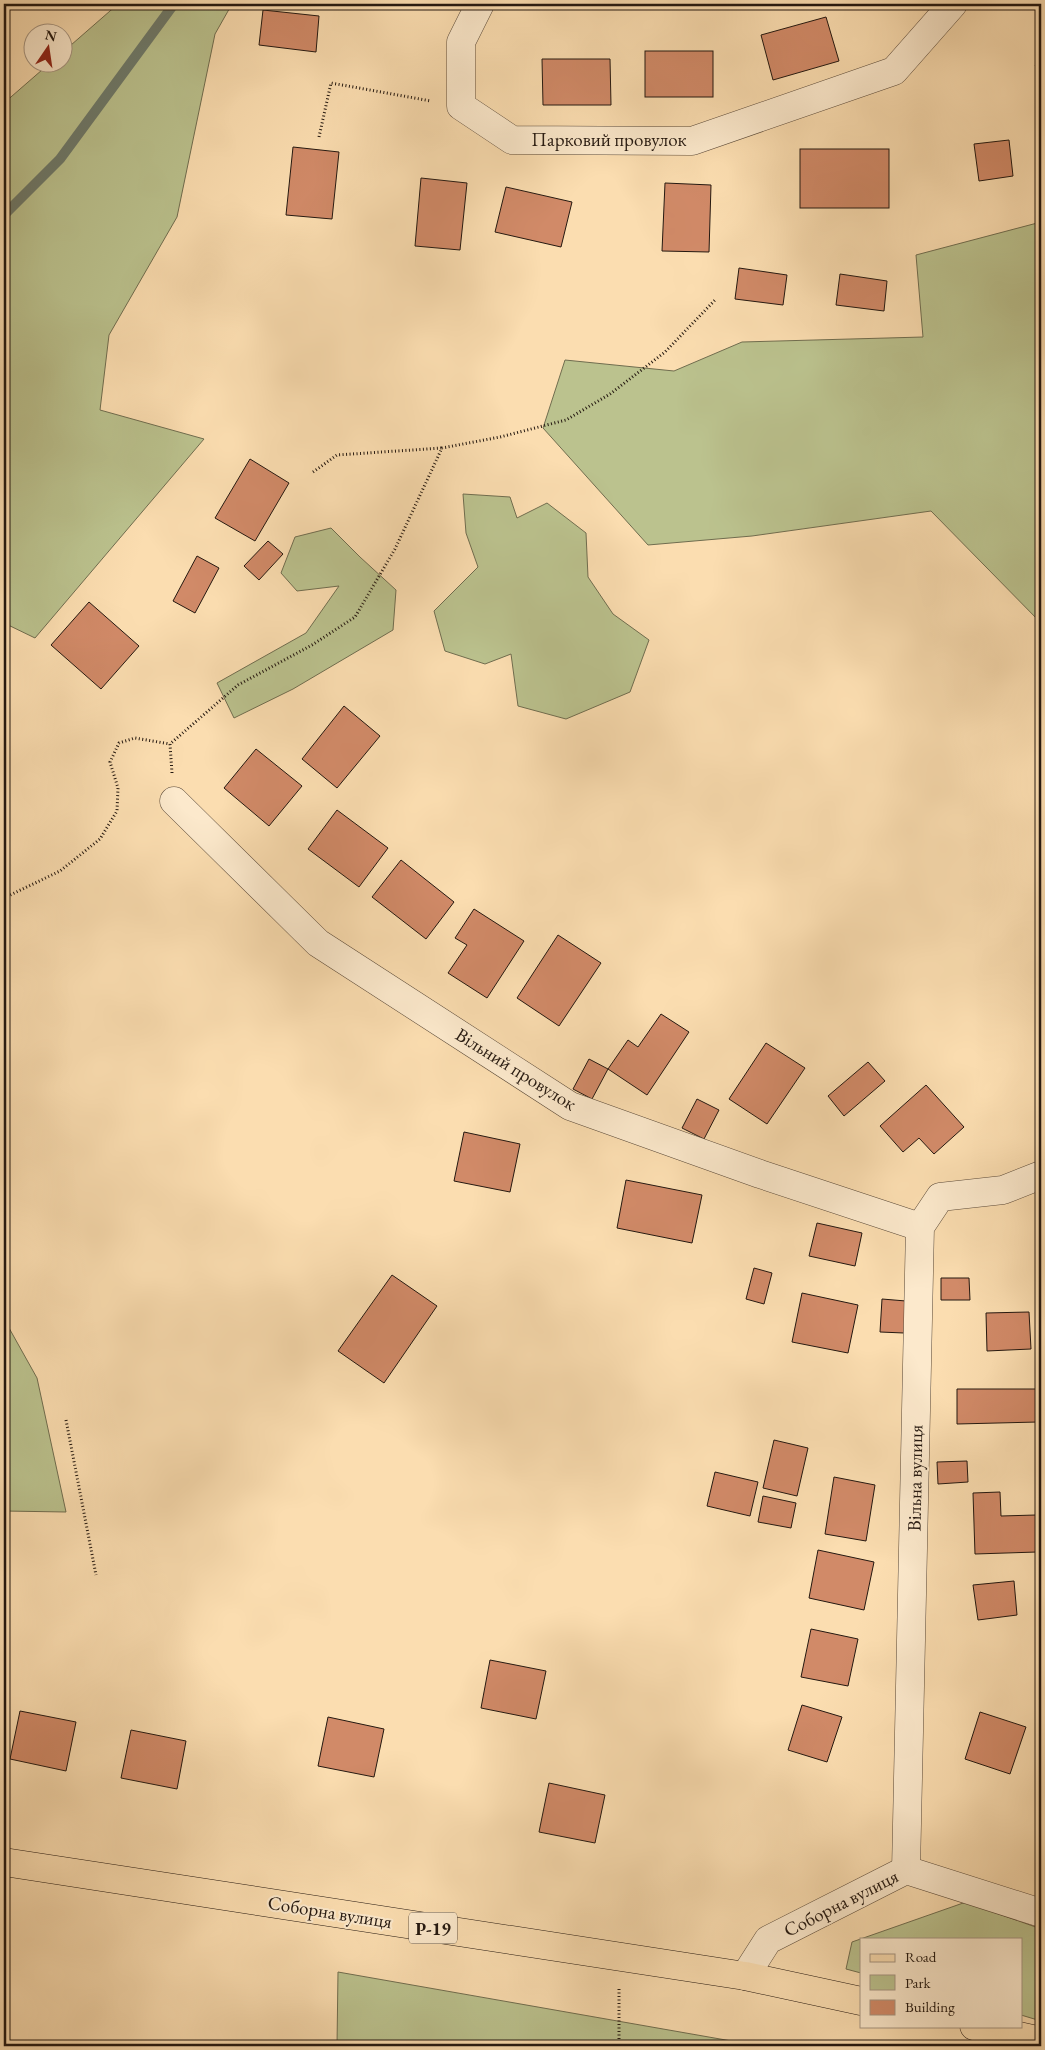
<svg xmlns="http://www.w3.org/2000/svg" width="1045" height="2050" font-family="'EB Garamond',serif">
  <rect width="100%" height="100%" fill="#fbddb0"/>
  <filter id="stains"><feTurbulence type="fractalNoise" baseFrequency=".004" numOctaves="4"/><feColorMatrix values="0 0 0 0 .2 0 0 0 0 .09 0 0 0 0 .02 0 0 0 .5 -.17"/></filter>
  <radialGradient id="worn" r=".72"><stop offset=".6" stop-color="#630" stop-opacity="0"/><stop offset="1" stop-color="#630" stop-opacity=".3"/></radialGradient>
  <g fill="#bbc28e" stroke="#706d4f">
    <polygon points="118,4 232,4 215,34 177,217 109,335 100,410 204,439 35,638 4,623 4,103 50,63 62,62 63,52"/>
    <polygon points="1041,222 1041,459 1039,460 1041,463 1041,623 931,511 752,536 648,545 543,428 565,360 674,371 742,342 923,337 916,255"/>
    <polygon points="463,494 510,497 517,518 547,503 586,533 588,577 613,614 649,640 630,692 566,719 518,706 511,654 485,664 445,651 434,611 478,567 466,533"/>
    <polygon points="331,528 360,557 396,590 393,630 293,689 234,718 217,683 306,633 339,586 297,591 281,573 295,537"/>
    <polygon points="4,1319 37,1378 66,1512 4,1511"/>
    <polygon points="966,1902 1041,1929 1041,2021 1021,2015 1021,1939 861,1939 861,1973 846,1969 852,1942"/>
    <polygon points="338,1972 760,2046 337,2046"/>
  </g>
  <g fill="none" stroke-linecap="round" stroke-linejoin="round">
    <polyline stroke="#6e7a6b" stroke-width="10" points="4,215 60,159 174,4"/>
  </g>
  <g fill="#d18a68" stroke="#241810">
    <polygon points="263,10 319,16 316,52 259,45"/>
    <polygon points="826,17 839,61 773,80 761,35"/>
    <rect x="645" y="51" width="68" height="46"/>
    <polygon points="542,59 610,59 611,105 543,105"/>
    <polygon points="1041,61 1041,73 1035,65"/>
    <polygon points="1009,140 1013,176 979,181 974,144"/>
    <polygon points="293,147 339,152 332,219 286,215"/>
    <rect x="800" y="149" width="89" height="59"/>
    <polygon points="421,178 467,183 460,250 415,246"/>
    <polygon points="665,183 711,185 709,252 662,251"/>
    <polygon points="506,187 572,202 561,247 495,232"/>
    <polygon points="739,268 787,275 783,305 735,299"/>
    <polygon points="840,274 887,281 884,311 836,305"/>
    <polygon points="250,459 289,483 255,541 215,518"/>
    <polygon points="268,541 283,554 259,580 244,566"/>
    <polygon points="197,556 219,568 195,613 173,601"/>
    <polygon points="89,602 139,646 101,689 51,645"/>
    <polygon points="344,706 380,736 337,788 302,759"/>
    <polygon points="256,749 302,786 269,826 224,788"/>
    <polygon points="337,810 388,848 359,887 308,849"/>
    <polygon points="401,860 454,902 426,939 372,897"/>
    <polygon points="474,909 524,941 487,998 448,973 467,945 455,938"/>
    <polygon points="558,935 601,963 559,1026 517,998"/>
    <polygon points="661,1014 689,1032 647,1095 608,1069 628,1040 638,1047"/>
    <polygon points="766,1043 805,1068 767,1124 729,1099"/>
    <polygon points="589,1059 608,1069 592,1099 573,1089"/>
    <polygon points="868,1062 885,1081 844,1116 828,1096"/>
    <polygon points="926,1085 964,1127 934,1154 919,1138 903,1152 880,1126"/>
    <polygon points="697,1099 719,1110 704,1139 682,1128"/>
    <polygon points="464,1132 520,1144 510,1192 454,1181"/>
    <polygon points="626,1180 702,1195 692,1243 617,1228"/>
    <polygon points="817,1223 862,1233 855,1266 809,1256"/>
    <polygon points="754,1268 772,1273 764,1304 746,1299"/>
    <polygon points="392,1275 437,1306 384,1383 338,1351"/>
    <polygon points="941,1278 969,1278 970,1300 941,1300"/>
    <polygon points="802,1293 858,1305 848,1353 792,1342"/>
    <polygon points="882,1299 906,1301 904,1333 880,1332"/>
    <polygon points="1029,1312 1031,1349 987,1351 986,1313"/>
    <polygon points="957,1389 1037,1389 1038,1422 957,1424"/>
    <polygon points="774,1440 808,1448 797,1496 763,1488"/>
    <polygon points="967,1461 968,1482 938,1484 937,1462"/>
    <polygon points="715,1472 758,1482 750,1516 707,1506"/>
    <polygon points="834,1477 875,1485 866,1541 825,1534"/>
    <polygon points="1000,1492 1001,1516 1036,1515 1037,1552 975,1554 973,1493"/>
    <polygon points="763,1496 796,1503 791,1528 758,1522"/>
    <polygon points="818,1550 874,1562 864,1610 809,1598"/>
    <polygon points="1014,1581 1017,1615 978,1620 973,1585"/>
    <polygon points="811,1629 858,1639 848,1686 801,1677"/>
    <polygon points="490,1660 546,1671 536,1719 481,1708"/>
    <polygon points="802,1705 842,1717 827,1762 788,1750"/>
    <polygon points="20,1711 76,1722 66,1771 10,1759"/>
    <polygon points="980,1712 1026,1727 1010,1774 965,1759"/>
    <polygon points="328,1717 384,1729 374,1777 318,1766"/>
    <polygon points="131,1730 186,1741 177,1789 121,1778"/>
    <polygon points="549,1783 605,1795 595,1843 539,1832"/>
  </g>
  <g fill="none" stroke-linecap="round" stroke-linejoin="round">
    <g stroke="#5a4938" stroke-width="29">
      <g id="minor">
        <polyline points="480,4 461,42 461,106 512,140 692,141 894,71 953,4"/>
        <polyline points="174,801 318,943 570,1106 760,1174 920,1227"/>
        <polyline points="906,1870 920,1227 940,1197 1003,1190 1041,1175"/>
        <polyline points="745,1976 768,1940 906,1870 1041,1913"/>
      </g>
    </g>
    <g stroke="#241810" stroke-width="29">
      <g id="major">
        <polyline points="4,1862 745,1976 861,2001"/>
        <polyline points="974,2026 1041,2041"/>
      </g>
    </g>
    <g stroke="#241810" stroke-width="3" stroke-dasharray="1 2.5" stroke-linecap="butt">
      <polyline points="319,137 331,83 431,101"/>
      <polyline points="313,472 337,455 442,448"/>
      <polyline points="172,773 170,744 238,685 312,645 355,617 395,549 442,448 500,437 566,420 610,394 665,352 716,299"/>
      <polyline points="4,898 60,871 100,839 117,811 118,788 110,762 119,743 135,738 170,744"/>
      <polyline points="66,1420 96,1575"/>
      <polyline points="619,2046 619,1987"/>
    </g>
    <use href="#minor" stroke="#fce9cc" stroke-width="28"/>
    <use href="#major" stroke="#fbddb0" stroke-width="28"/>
  </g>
  <g text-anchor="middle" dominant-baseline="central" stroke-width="4" stroke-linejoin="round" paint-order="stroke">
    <rect fill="#fce9cc" stroke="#655748" stroke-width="1" x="409" y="1912.5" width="48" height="31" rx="4"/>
    <g font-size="18" font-weight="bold" fill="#241810">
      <text x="433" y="1928">Р-19</text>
    </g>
    <g font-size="19" fill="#241810" stroke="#fce9cc">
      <text x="609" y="139">Парковий провулок</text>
      <text transform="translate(516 1069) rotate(32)">Вільний провулок</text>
      <text transform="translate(915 1478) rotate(-89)">Вільна вулиця</text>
      <text transform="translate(841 1903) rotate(-27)">Соборна вулиця</text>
      <text transform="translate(330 1912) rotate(9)">Соборна вулиця</text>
    </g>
  </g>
  <rect width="1045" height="2050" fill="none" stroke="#fbddb0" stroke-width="20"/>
  <rect x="5" y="5" width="1035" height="2040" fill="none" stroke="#241810" stroke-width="2.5"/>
  <rect x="10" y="10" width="1025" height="2030" fill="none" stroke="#241810"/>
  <rect x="860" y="1938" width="162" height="90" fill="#fce9cc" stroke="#a69581"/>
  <rect x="870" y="1954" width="25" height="8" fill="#fbddb0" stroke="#a69581"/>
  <text x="905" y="1962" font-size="15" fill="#241810">Road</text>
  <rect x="870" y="1975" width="25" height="15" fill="#bbc28e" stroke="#a69581"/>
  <text x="905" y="1988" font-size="15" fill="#241810">Park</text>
  <rect x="870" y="2000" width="25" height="15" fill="#d18a68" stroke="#a69581"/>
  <text x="905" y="2012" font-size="15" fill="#241810">Building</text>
  <g transform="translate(48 48) rotate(13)"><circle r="24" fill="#fce9cc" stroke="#a69581"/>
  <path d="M0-4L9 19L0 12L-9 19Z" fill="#8f2418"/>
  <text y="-8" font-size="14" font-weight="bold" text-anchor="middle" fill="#241810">N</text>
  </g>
  <rect width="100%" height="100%" filter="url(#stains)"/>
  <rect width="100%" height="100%" fill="url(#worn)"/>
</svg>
